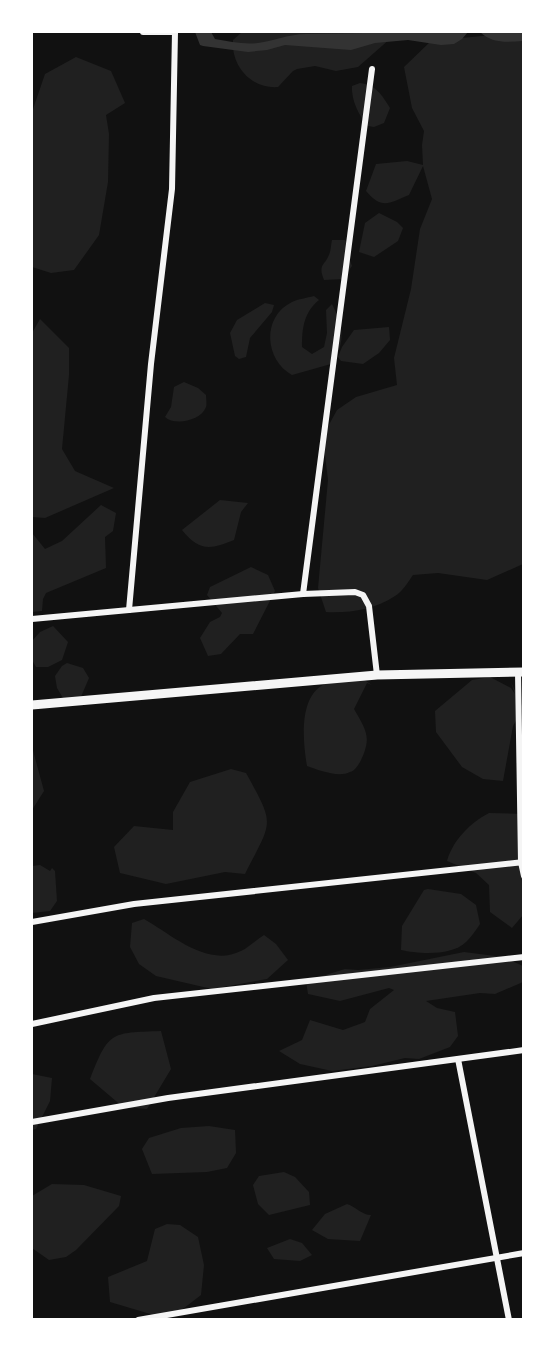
<svg xmlns="http://www.w3.org/2000/svg" width="555" height="1351" font-family="Overpass,sans-serif">
  <rect width="100%" height="100%" fill="#111"/>
  <g fill="#202020">
    <path d="M242 32H434L391 38 358 67 336 71 315 66 297 69 293 71 278 87C252 89 231 67 233 40Z"/>
    <path d="M523 32V564L487 580 438 573 413 575C408 582 402 592 395 596 374 610 350 613 326 612L318 588 328 480 325 455V432L337 410 356 397 397 385 394 358 411 289 420 229 432 199 423 166 409 195C389 203 382 210 366 191L376 164 407 161 423 165 422 145 424 131 412 108 404 67 431 41Z"/>
    <polygon points="76,57 111,71 125,103 106,115 109,134 108,182 99,235 74,270 51,273 32,267 32,112 45,74"/>
    <path d="M360 83C376 85 382 95 390 108L384 123 374 127 368 126C359 116 351 100 352 86Z"/>
    <polygon points="379,213 397,222 403,228 398,241 374,257 359,252 365,223"/>
    <path d="M332 240H345L349 245 348 255 352 266 343 279 324 280C317 263 326 266 330 252 331 248 331 244 332 240Z"/>
    <path d="M314 296 319 300C304 312 302 328 302 347L312 354 324 347 327 333 326 310 332 304C343 325 347 343 331 364L292 375C265 360 261 317 292 302 298 299 307 298 314 296Z"/>
    <polygon points="265,303 274,305 272,312 250,338 246,357 239,359 235,356 230,333 237,320"/>
    <polygon points="40,319 69,348 69,375 62,449 75,471 114,488 45,518 32,517 32,333"/>
    <polygon points="389,327 390,340 379,353 363,364 341,361 338,357 342,347 354,330"/>
    <path d="M184 382 198 388 206 395C206 398 207 405 206 407 201 421 174 426 165 417L171 407 174 387Z"/>
    <path d="M220 500 248 503 241 512 234 540C210 550 199 551 182 530Z"/>
    <polygon points="101,505 116,513 113,531 105,537 106,568 46,593 43,599 42,611 32,612 32,533 45,549 62,541"/>
    <polygon points="251,567 268,575 275,591 253,634 240,634 221,654 208,656 200,638 210,622 220,617 222,613 207,595 210,587"/>
    <polygon points="53,626 68,642 62,660 48,667 36,667 32,660 32,641 40,632"/>
    <polygon points="67,663 83,668 89,678 80,699 66,703 57,688 55,676 62,666"/>
    <polygon points="490,677 511,688 515,694 511,682 523,708 513,726 503,781 483,779 462,767 436,732 435,711 472,680"/>
    <path d="M363 679 372 685 367 683 354 709C366 730 372 737 361 760 359 764 355 771 350 772 338 778 319 770 307 766 303 742 297 691 330 682 340 680 353 680 363 679Z"/>
    <polygon points="32,747 44,791 32,810"/>
    <path d="M231 769 246 773C276 827 272 820 245 874L225 872 166 884 120 873 114 847 134 826 173 830V812L190 782Z"/>
    <path d="M489 813 523 814V915L512 928 490 912 489 885 476 873 447 861C453 840 470 823 489 813Z"/>
    <polygon points="40,865 50,871 52,868 55,871 57,901 50,911 32,913 32,866"/>
    <path d="M428 889 461 894 476 905 480 924C476 930 471 937 466 942 452 956 419 954 401 950L402 926 424 890Z"/>
    <path d="M144 919C171 934 207 968 241 951 249 947 256 940 264 935L276 944 288 960 267 979 212 989 156 976 139 964 130 947 132 923Z"/>
    <polygon points="464,952 503,957 523,966 523,982 495,994 480,993 426,1001 437,1008 455,1012 458,1036 450,1047 419,1059 405,1058 372,1066 332,1071 300,1064 279,1051 302,1040 310,1020 343,1030 365,1022 370,1009 394,990 389,988 340,1001 308,994 306,981 345,969 358,970 390,967"/>
    <path d="M161 1031 171 1069 147 1109 123 1107 90 1079C109 1031 110 1033 161 1031Z"/>
    <polygon points="32,1074 52,1078 50,1101 36,1129 32,1130"/>
    <polygon points="209,1126 235,1130 236,1153 227,1168 207,1172 152,1174 142,1149 149,1138 181,1128"/>
    <polygon points="284,1172 295,1177 309,1192 310,1205 269,1215 258,1204 253,1185 259,1176"/>
    <polygon points="52,1184 84,1185 121,1196 119,1206 76,1250 66,1257 49,1260 32,1248 32,1196"/>
    <path d="M347 1204C356 1207 362 1215 371 1215L360 1241 328 1239 312 1230 325 1214Z"/>
    <polygon points="167,1224 180,1225 198,1237 204,1265 201,1295 175,1315 157,1316 110,1302 108,1277 147,1261 155,1229"/>
    <polygon points="290,1239 302,1243 312,1255 300,1261 274,1259 267,1248"/>
  </g>
  <g fill="#333">
    <path d="M195 32H211L215 39C229 41 244 45 258 43 274 41 289 34 306 34 360 34 414 31 468 32L462 39 454 44 441 45 408 40 375 43 351 50 285 45 267 50 248 52 203 46 200 45Z"/>
    <path d="M480 32 523 33V41C507 42 493 44 480 32Z"/>
  </g>
  <g fill="none" stroke-linecap="round" stroke-linejoin="round">
    <g stroke="#f5f5f5" stroke-width="6">
      <polyline points="143,32 175,32"/>
      <polyline points="303,594 372,69"/>
      <polyline points="129,610 151,364 172,189 175,32"/>
      <polyline points="32,619 303,594 355,592 363,595 369,606 377,675"/>
      <polyline points="518,672 521,862 524,876"/>
      <polyline points="32,922 134,904 524,862"/>
      <polyline points="32,1024 154,998 524,957"/>
      <polyline points="458,1059 509,1320"/>
      <polyline points="32,1122 168,1098 524,1050"/>
      <polyline points="138,1320 524,1253"/>
    </g>
    <polyline stroke="#f5f5f5" stroke-width="9" points="32,705 377,675 524,672"/>
  </g>
  <rect width="555" height="1351" fill="none" stroke="#ffffff" stroke-width="66"/>
</svg>
